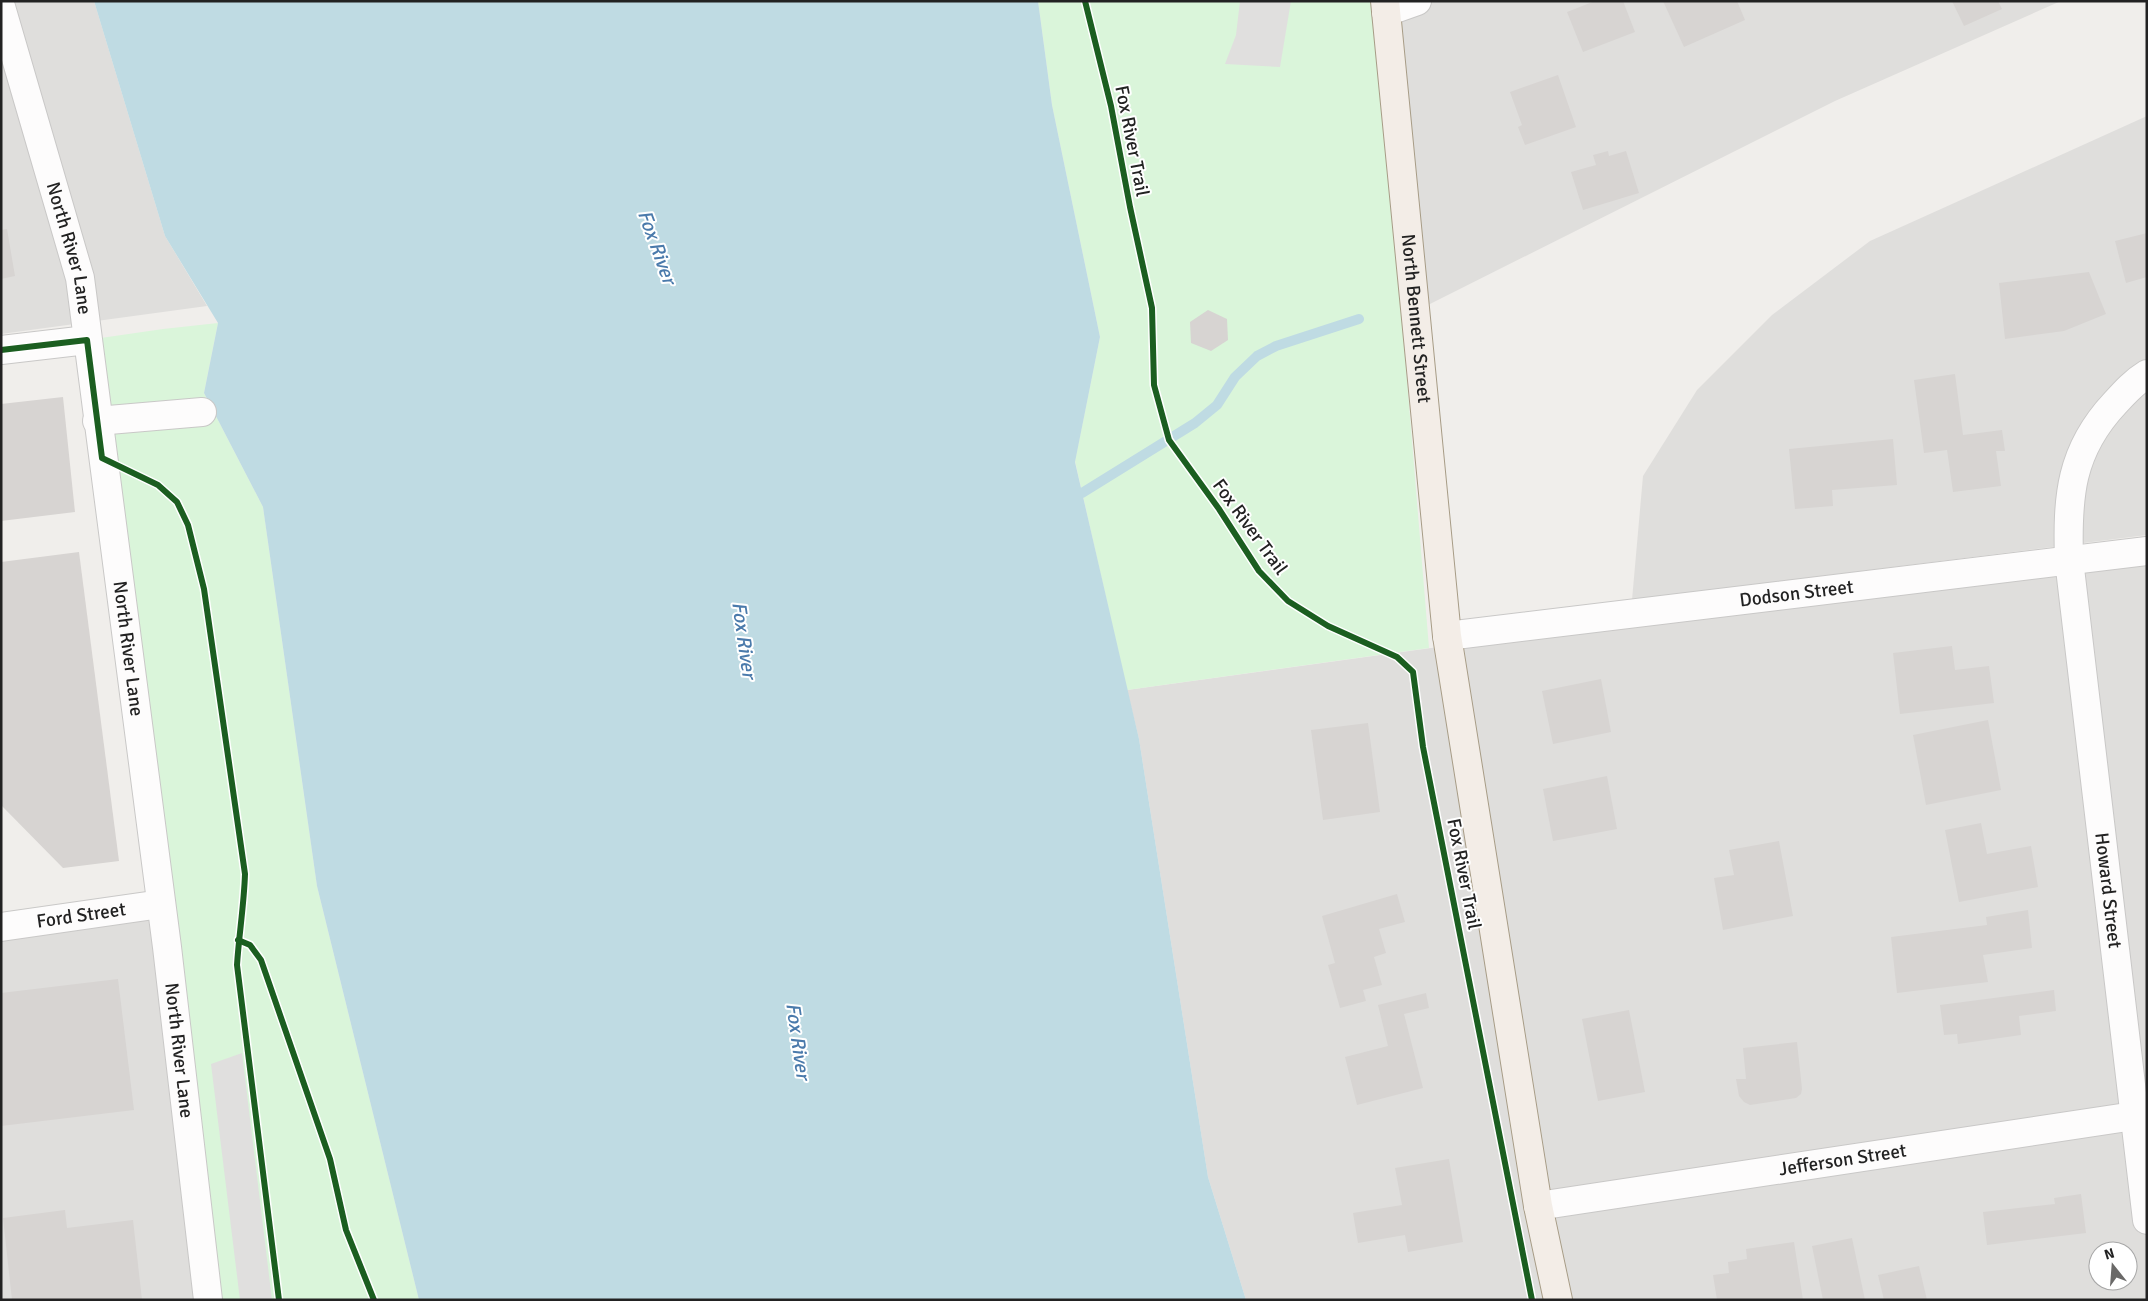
<svg xmlns="http://www.w3.org/2000/svg" width="2148" height="1301" font-family="Signika,sans-serif">
  <rect width="100%" height="100%" fill="#f0eeeb"/>
  <g fill="#dfdedc" fill-rule="evenodd">
    <polygon points="1,1 94,1 165,236 207,306 1,334"/>
    <polygon points="1395,1 2061,1 1835,101 1422,308"/>
    <polygon points="2147,116 2147,535 1632,600 1643,476 1697,390 1772,315 1870,241"/>
    <path d="M2147 559V1300H1246L1208 1177 1139 739 1127 690 1460 644ZM2098 1251H2128V1281H2098Z"/>
    <polygon points="153,916 197,1300 1,1300 1,937"/>
  </g>
  <g fill="#daf5da">
    <polygon points="1038,1 1372,1 1395,234 1429,648 1127,690 1075,461 1100,337 1052,105"/>
    <polygon points="218,323 204,393 263,507 317,886 419,1300 208,1300 87,340 163,329"/>
  </g>
  <g fill="#e0dfde">
    <polygon points="1240,1 1291,1 1280,67 1225,64 1236,35"/>
    <polygon points="242,1053 272,1300 240,1300 211,1064"/>
  </g>
  <polygon fill="#bfdbe3" points="94,1 1038,1 1052,105 1100,337 1075,462 1139,739 1208,1177 1246,1300 419,1300 317,886 263,507 204,393 218,323 165,236"/>
  <g fill="none" stroke-linecap="round" stroke-linejoin="round">
    <polyline stroke="#bfdbe3" stroke-width="10" points="1082,493 1195,423 1217,405 1235,377 1257,356 1276,346 1359,319"/>
  </g>
  <g fill="#d7d4d2">
    <polygon points="1595,1 1623,1 1635,32 1583,52 1567,12"/>
    <polygon points="1663,1 1737,1 1745,20 1684,47"/>
    <polygon points="1952,1 1998,1 2002,9 1964,26"/>
    <polygon points="1558,75 1576,127 1525,145 1518,127 1522,125 1510,92"/>
    <polygon points="1608,151 1609,156 1626,151 1639,193 1583,210 1571,172 1596,165 1593,155"/>
    <polygon points="7,229 15,276 1,279 1,230"/>
    <polygon points="2147,233 2147,277 2126,283 2115,241"/>
    <polygon points="2089,272 2106,314 2064,331 2005,339 1999,283"/>
    <polygon points="1208,310 1227,319 1228,340 1211,351 1191,343 1190,322"/>
    <polygon points="1955,374 1963,435 2002,430 2005,451 1996,451 2001,486 1953,492 1947,450 1924,453 1914,380"/>
    <polygon points="63,397 75,512 1,521 1,404"/>
    <polygon points="1893,439 1897,485 1832,490 1833,506 1795,509 1789,449"/>
    <polygon points="79,552 119,861 63,868 1,805 1,562"/>
    <polygon points="1952,646 1955,670 1989,666 1994,703 1900,714 1893,653"/>
    <polygon points="1601,679 1611,732 1553,744 1542,691"/>
    <polygon points="1988,720 2001,790 1926,805 1913,735"/>
    <polygon points="1368,723 1380,812 1323,820 1311,730"/>
    <polygon points="1607,776 1617,829 1553,841 1543,789"/>
    <polygon points="1981,823 1987,854 2031,846 2038,887 1959,902 1945,830"/>
    <polygon points="1779,841 1793,916 1723,930 1714,878 1734,875 1729,850"/>
    <polygon points="1397,894 1405,922 1379,929 1386,953 1374,957 1382,985 1363,990 1366,1001 1340,1008 1328,965 1335,963 1322,916"/>
    <polygon points="2028,910 2032,948 1983,955 1988,982 1897,993 1891,937 1987,925 1986,917"/>
    <polygon points="118,979 134,1110 1,1126 1,993"/>
    <polygon points="2054,990 2056,1011 2019,1016 2021,1035 1958,1044 1957,1034 1944,1035 1940,1005"/>
    <polygon points="1426,993 1429,1008 1404,1014 1423,1088 1357,1105 1345,1057 1388,1046 1378,1005"/>
    <polygon points="1629,1010 1645,1092 1598,1101 1582,1019"/>
    <polygon points="1797,1042 1802,1089 1801,1094 1796,1098 1750,1105 1744,1102 1739,1096 1736,1079 1746,1079 1743,1048"/>
    <polygon points="1449,1159 1463,1242 1408,1252 1405,1235 1358,1243 1353,1213 1402,1205 1395,1168"/>
    <polygon points="2081,1194 2086,1233 1987,1245 1983,1212 2055,1204 2054,1198"/>
    <polygon points="65,1210 67,1228 133,1220 142,1300 12,1300 3,1218"/>
    <polygon points="1852,1238 1865,1300 1823,1300 1812,1246"/>
    <polygon points="1794,1242 1803,1300 1717,1300 1713,1275 1729,1273 1728,1262 1747,1259 1746,1249"/>
    <polygon points="1919,1266 1927,1300 1884,1300 1878,1275"/>
  </g>
  <g fill="none" stroke-linecap="round" stroke-linejoin="round">
    <g stroke="#c9c8c7" stroke-width="30">
      <g id="minor">
        <path id="s1" d="M1 7 80 278 167 947 208 1300"/>
        <polyline points="1386,12 1417,1"/>
        <polyline points="1,350 87,340"/>
        <path id="s2" d="M2147 374C2134 382 2125 392 2115 403 2070 451 2067 497 2069 560L2147 1220"/>
        <polyline points="97,421 202,412"/>
        <path id="s3" d="M1447 636 2147 551"/>
        <path id="s4" d="M1 927 161 904"/>
        <path id="s5" d="M1538 1206 2147 1114"/>
      </g>
    </g>
    <g stroke="#a79c86" stroke-width="30">
      <g id="major">
        <path id="s6" d="M1385 1 1447 636 1538 1206 1558 1300"/>
      </g>
    </g>
    <polyline stroke="#dccecd" stroke-width="3" stroke-dasharray="2.5 2.5" stroke-linecap="butt" points="238,940 250,945 261,960 330,1159 346,1230 374,1300"/>
    <use href="#minor" stroke="#fdfcfc" stroke-width="28"/>
    <use href="#major" stroke="#f3ede7" stroke-width="28"/>
    <g stroke="#fff" stroke-width="9">
      <g id="cycleway">
        <polyline points="1085,1 1111,106 1130,207 1152,308 1154,385 1169,440 1219,509 1259,571 1288,601 1328,626 1397,657 1413,672 1423,747 1532,1300"/>
        <path d="M1 350 87 340 102 458 158 485 177 502 188 525 204 589 245 874C244 905 239 934 237 965L279 1300"/>
        <polyline points="238,940 250,945 261,960 330,1159 346,1230 374,1300"/>
      </g>
    </g>
    <use href="#cycleway" stroke="#1b5e20" stroke-width="6"/>
  </g>
  <g text-anchor="middle" dominant-baseline="central" stroke-width="4" stroke-linejoin="round" paint-order="stroke">
    <g font-size="19" fill="#222" stroke="#fff">
      <text transform="translate(1132 141) rotate(79)">Fox River Trail</text>
      <text stroke="none"><textPath href="#s1" startOffset="251">North River Lane</textPath></text>
      <text stroke="none"><textPath href="#s6" startOffset="319">North Bennett Street</textPath></text>
      <text transform="translate(1250 527) rotate(54)">Fox River Trail</text>
      <text stroke="none"><textPath href="#s3" startOffset="352">Dodson Street</textPath></text>
      <text stroke="none"><textPath href="#s1" startOffset="656">North River Lane</textPath></text>
      <text transform="translate(1464 874) rotate(79)">Fox River Trail</text>
      <text stroke="none"><textPath href="#s2" startOffset="545">Howard Street</textPath></text>
      <text stroke="none"><textPath href="#s4" startOffset="81">Ford Street</textPath></text>
      <text stroke="none"><textPath href="#s1" startOffset="1061">North River Lane</textPath></text>
      <text stroke="none"><textPath href="#s5" startOffset="308">Jefferson Street</textPath></text>
    </g>
    <g font-size="20" font-style="italic" fill="#4a7aab" stroke="#fff">
      <text transform="translate(657 247) rotate(70)">Fox River</text>
      <text transform="translate(744 640) rotate(82)">Fox River</text>
      <text transform="translate(798 1041) rotate(82)">Fox River</text>
    </g>
  </g>
  <rect width="2148" height="1301" fill="none" stroke="#222222" stroke-width="5"/>
  <g transform="translate(2113 1266) rotate(343)"><circle r="24" fill="#ffffff" stroke="#a7a7a7"/>
  <path d="M0-4L9 19L0 12L-9 19Z" fill="#6a6968"/>
  <text y="-8" font-size="14" font-weight="bold" text-anchor="middle" fill="#222222">N</text>
  </g>
</svg>
